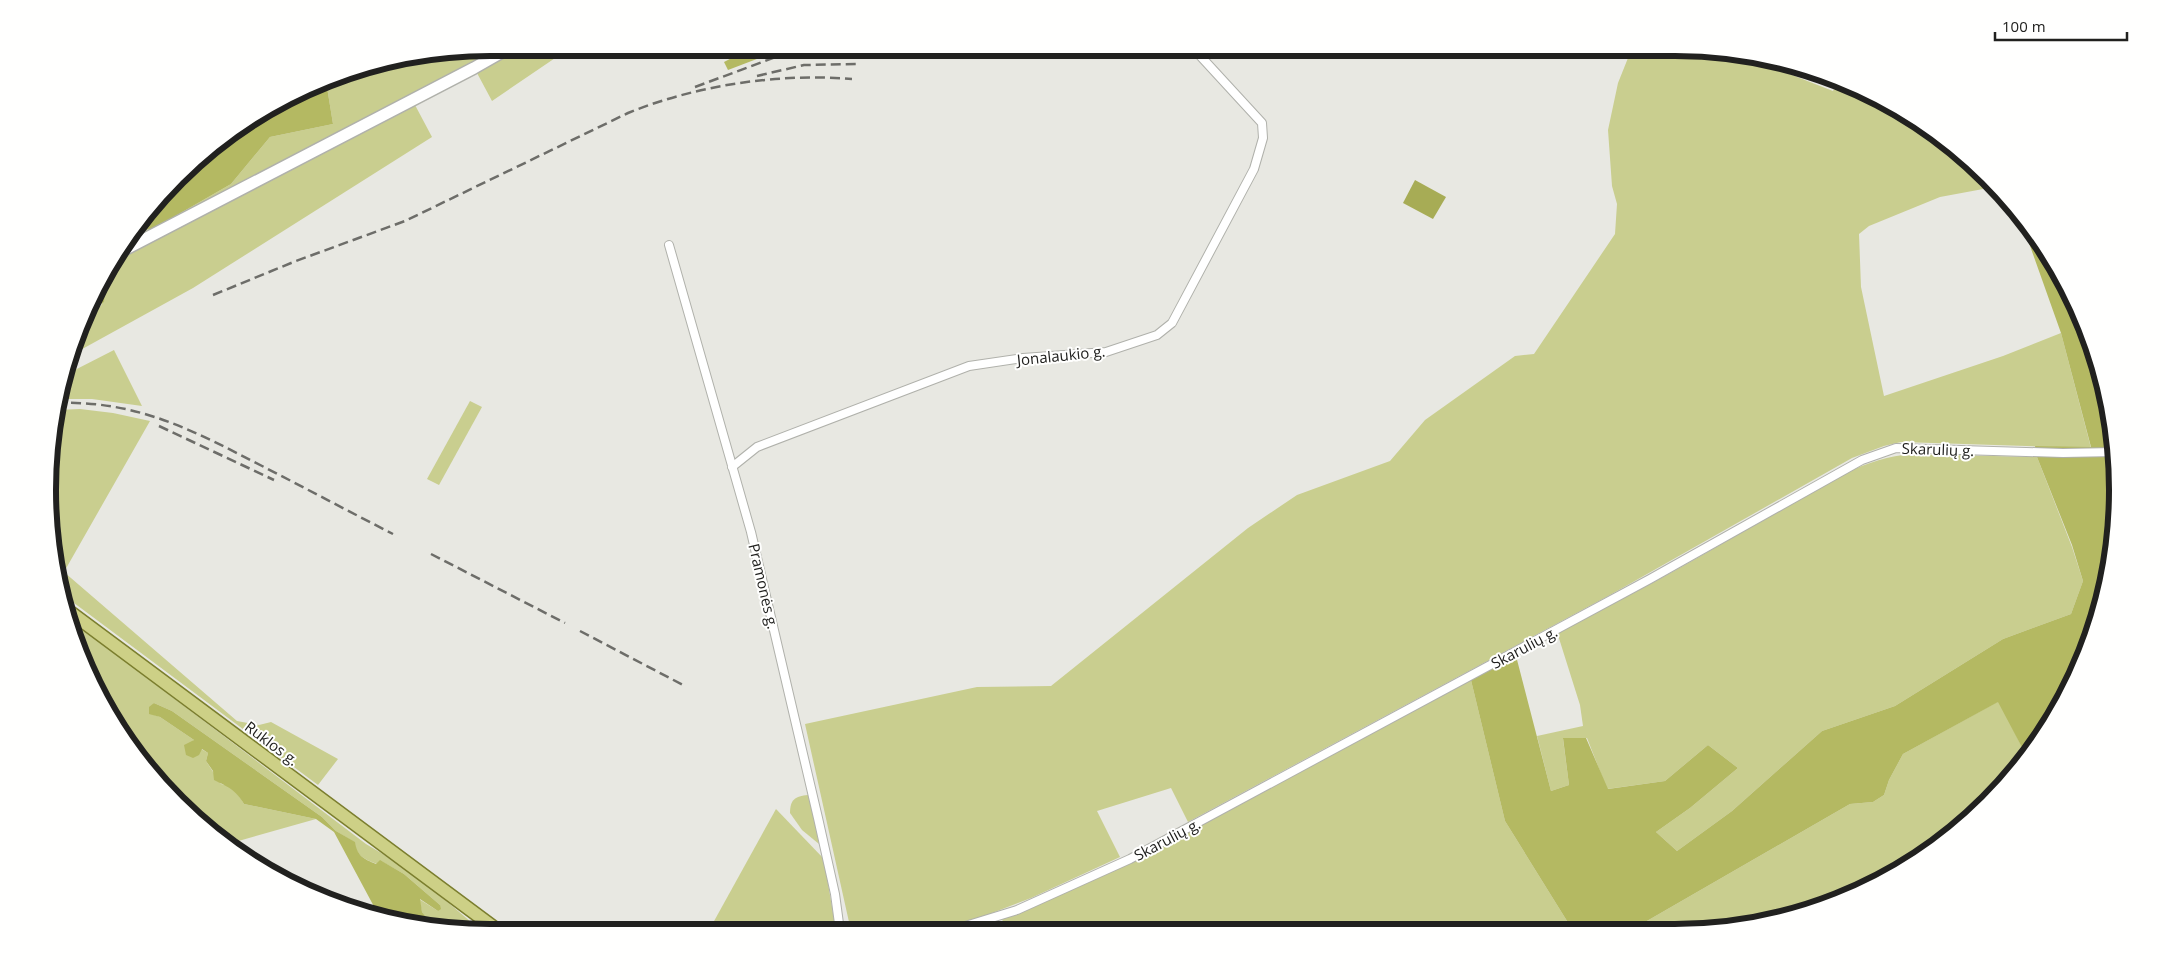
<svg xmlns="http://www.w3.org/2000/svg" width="2165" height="980" font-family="'Open Sans',sans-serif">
  <rect width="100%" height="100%" fill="#e8e8e2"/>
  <g fill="#c9ce8f">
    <polygon points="490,48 555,48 564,52 492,101 477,73 415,105 432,137 193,288 75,353 92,308 101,306 105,290 101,285 107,269 141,227 151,230 231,184 270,137 333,124 326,81 349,73 350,71 391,64 396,67 404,62"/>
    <polygon points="1632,48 1675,48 1756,61 1833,91 1838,80 1897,107 1967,158 1994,187 1940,197 1869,226 1859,234 1861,287 1884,396 2003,356 2061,333 2091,448 1901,442 1884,446 1852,458 1610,595 1188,822 1171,788 1097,811 1120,857 1031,898 966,923 919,931 851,931 805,724 977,687 1051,686 1248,528 1297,495 1390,461 1425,420 1515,356 1534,354 1615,234 1617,204 1612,186 1608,130 1618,83"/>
    <polygon points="114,350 142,406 92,399 58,399 67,374"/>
    <polygon points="470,401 482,407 439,485 427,479"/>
    <polygon points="80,409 113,413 150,421 64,572 237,721 259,725 271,722 338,759 318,785 62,594 51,548 56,410"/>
    <path d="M1911 454 2037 457 2072 547 2083 581 2071 614 2003 639 1895 706 1822 731 1732 811 1677 851 1656 832 1690 808 1738 768 1708 745 1665 781 1607 789 1587 738 1563 739 1569 785 1551 791 1537 736 1583 726 1580 705 1557 632C1611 605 1665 577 1718 546 1773 514 1848 459 1911 454Z"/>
    <path d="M68 618 366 844C408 868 445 899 481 931L426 922 427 920 422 912 419 899 438 911 440 905 404 874 381 861 377 864C364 859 357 856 354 842L336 831 322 817 172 711 154 703 149 713 160 717 194 740 191 743 208 753 206 761 221 784C233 786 238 794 244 804L316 819 228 844 198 823 107 711 71 633Z"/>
    <polygon points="1470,676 1505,821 1572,929 1006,931 1002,919 1047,900"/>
    <polygon points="1999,701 2026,755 1967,823 1845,899 1733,929 1633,929 1850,804 1873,802 1884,795 1889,780 1903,754"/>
    <path d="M808 795 810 798 819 844 802 830 790 813C790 800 795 796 808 795Z"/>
    <polygon points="776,809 824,859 836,931 708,932"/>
    <polygon points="529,921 553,932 522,932 519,930"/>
  </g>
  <g fill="#b4b962">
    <polygon points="751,48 786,48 728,70 724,62"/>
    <polygon points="326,81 333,124 270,137 231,184 151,230 141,227 198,157 269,107"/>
    <polygon points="2018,212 2026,221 2072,295 2102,376 2117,461 2114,548 2094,633 2043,736 2026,755 1998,702 1903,754 1889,780 1884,795 1873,802 1850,804 1633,929 1572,929 1505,821 1470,676 1515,652 1551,791 1569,785 1563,738 1586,738 1608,789 1665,781 1708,745 1738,768 1690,808 1656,832 1677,851 1732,811 1822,731 1895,706 2003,639 2071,614 2083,581 2072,545 2037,457 2035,446 2091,447 2061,333"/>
    <polygon points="101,285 105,290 104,302 92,308"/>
    <path d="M154 703 172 711 322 817 336 831 355 842C357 856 364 859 376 864L380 860 404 874 440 905 441 909 438 911 420 899 422 912 428 920 426 922 378 914 334 832 316 819 244 804C235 789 228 787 214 780L213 771 206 761 208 753 202 749 199 755 193 758 186 755 184 745 194 740 160 717 149 714V707Z"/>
  </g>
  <polygon fill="#a7ac55" points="1415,180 1446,197 1433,219 1403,203"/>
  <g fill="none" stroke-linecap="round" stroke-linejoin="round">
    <g stroke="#a7ac55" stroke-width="2.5">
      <polyline points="2055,268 2065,301 2078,325 2096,372"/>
      <polyline points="2097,386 2108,407"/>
    </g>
    <g stroke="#b0b1ab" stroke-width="10">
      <g id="street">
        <polyline points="669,245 751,532 818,818 835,894 840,931"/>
        <polyline points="732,467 757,447 969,366 1023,358 1106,352 1157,335 1172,323 1254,169 1263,138 1262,123 1193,48"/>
        <polyline points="949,931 1017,910 1130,859 1650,579 1862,460 1896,448 2063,453 2115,452"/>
      </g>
    </g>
    <g stroke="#b0b1ab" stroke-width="14">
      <polyline id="secondary" points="120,252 474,68 509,48"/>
    </g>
    <g stroke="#7b7e2e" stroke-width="15">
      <polyline id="primary" points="66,609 500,932"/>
    </g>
    <use href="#street" stroke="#fff" stroke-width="8"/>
    <use href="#secondary" stroke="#fff" stroke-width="11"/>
    <use href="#primary" stroke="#cdd086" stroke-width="12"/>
    <g stroke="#6d6d69" stroke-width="2.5" stroke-dasharray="10 5" stroke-linecap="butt">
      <polyline points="757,76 804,65 858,64"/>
      <polyline points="695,87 800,48"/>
      <path d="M213 295 296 261 405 221 628 113C697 85 778 73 852 79"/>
      <path d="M56 403C138 400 194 431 264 467 307 489 350 512 393 534"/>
      <polyline points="159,426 274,480"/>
      <polyline points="431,554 565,623"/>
      <polyline points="580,631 683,685"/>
    </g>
  </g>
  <g text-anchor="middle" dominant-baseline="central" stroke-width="4" stroke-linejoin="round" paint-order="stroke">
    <g font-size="15" fill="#21211f" stroke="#fffffe">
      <text transform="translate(1061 355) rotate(-6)">Jonalaukio g.</text>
      <text transform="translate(1938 449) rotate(2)">Skarulių g.</text>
      <text transform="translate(764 586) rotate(77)">Pramonės g.</text>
      <text transform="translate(1524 647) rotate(-28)">Skarulių g.</text>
      <text transform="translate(272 743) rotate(37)">Ruklos g.</text>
      <text transform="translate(1167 839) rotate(-28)">Skarulių g.</text>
    </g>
  </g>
  <path d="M0 0H2165V980H0ZM490 56H1675A434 434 0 0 1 2109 490V490A434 434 0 0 1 1675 924H490A434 434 0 0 1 56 490V490A434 434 0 0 1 490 56Z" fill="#fffffe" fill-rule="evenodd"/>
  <path fill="none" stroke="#21211f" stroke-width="6" d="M490 56H1675A434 434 0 0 1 2109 490V490A434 434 0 0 1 1675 924H490A434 434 0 0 1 56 490V490A434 434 0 0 1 490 56Z"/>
  <path d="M1995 32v8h132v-8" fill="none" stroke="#21211f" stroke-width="2.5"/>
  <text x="2002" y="32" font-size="15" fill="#21211f" stroke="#fffffe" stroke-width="4" paint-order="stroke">100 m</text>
</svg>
